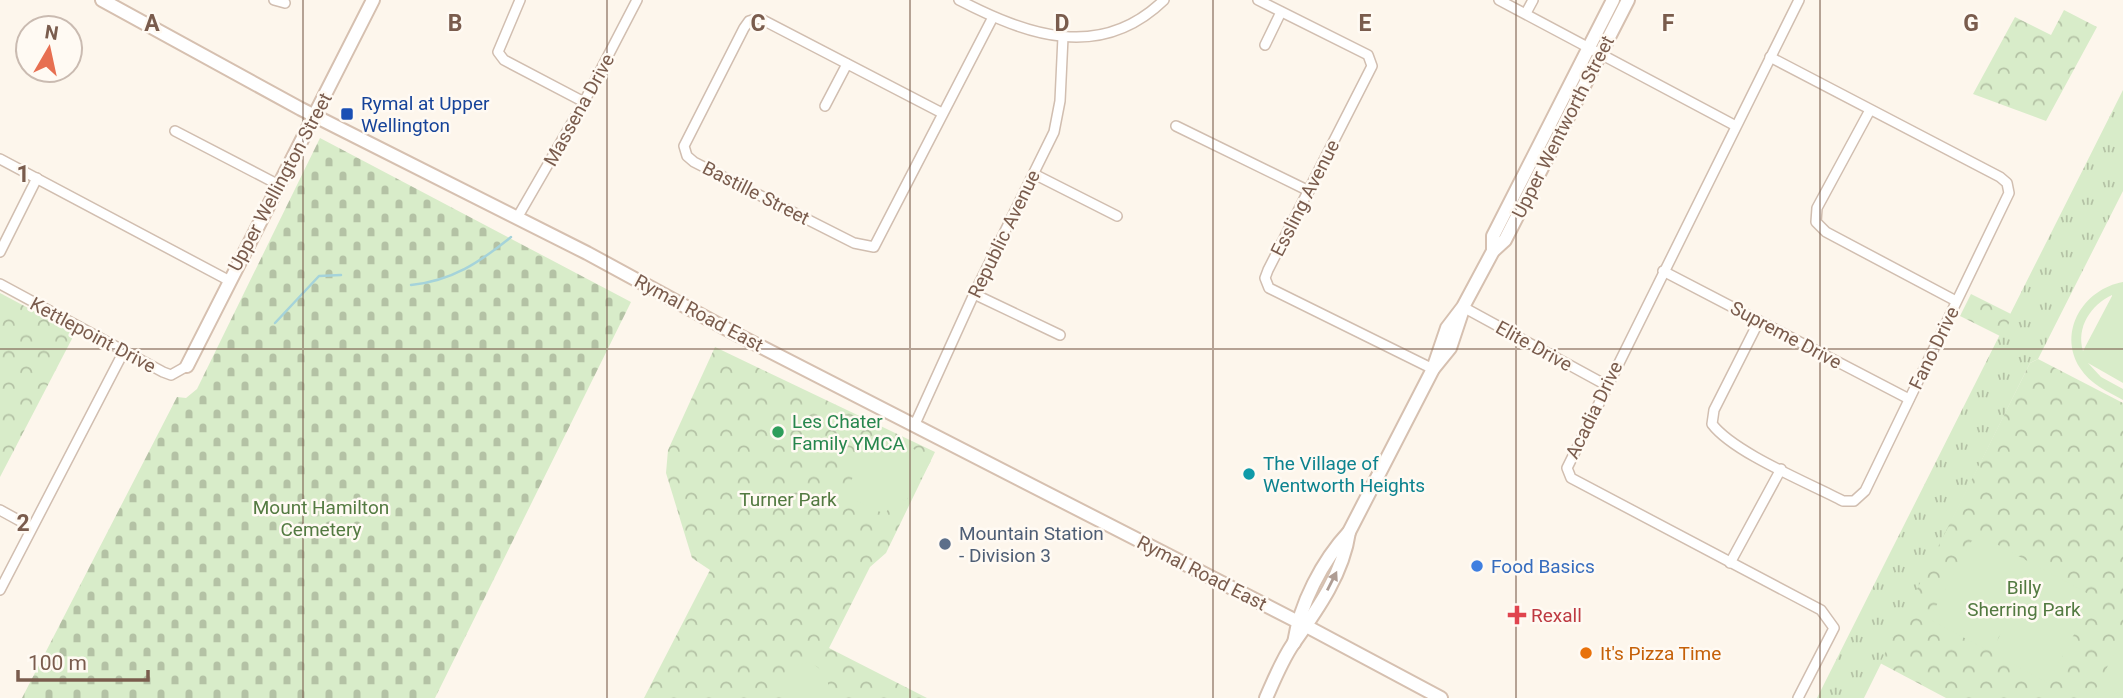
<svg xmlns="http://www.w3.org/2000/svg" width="2123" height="698" font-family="Roboto,sans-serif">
  <defs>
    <pattern id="grass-tufts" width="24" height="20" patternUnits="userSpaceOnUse" patternTransform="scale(1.75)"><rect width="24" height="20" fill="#d8ecc9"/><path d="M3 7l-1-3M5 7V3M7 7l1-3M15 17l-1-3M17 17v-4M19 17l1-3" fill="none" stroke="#b4c2a5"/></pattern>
    <pattern id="cemetery-stones" width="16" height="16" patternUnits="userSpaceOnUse" patternTransform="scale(1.75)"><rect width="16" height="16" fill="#d8ecc9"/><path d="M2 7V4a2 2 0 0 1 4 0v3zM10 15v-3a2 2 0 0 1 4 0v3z" fill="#b4c2a5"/></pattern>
    <pattern id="park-crowns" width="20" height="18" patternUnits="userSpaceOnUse" patternTransform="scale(1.75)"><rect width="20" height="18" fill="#d8ecc9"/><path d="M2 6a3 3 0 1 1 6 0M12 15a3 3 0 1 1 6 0" fill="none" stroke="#b4c2a5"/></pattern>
  </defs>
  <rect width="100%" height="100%" fill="#fdf6ec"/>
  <polygon fill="url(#grass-tufts)" points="2123,90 2123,191 2038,359 2030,363 1864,698 1817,698"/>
  <polygon fill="url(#cemetery-stones)" points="320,138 631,302 435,698 22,698 177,397 186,398 197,389"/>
  <g fill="url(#park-crowns)">
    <polygon points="2064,10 2097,27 2046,121 1973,94 2015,17 2051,35"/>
    <polygon points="0,293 75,333 0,477"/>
    <polygon points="1971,294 2013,315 2002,337 1960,316"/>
    <polygon points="715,347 935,452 886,553 870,567 829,648 927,698 644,698 710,570 692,558 666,473 668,450"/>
    <polygon points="2038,359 2123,403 2123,698 1946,698 1880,663 2030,363"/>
  </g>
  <g fill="#d8ecc9" fill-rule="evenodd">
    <path d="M2123 282V383L2088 363 2101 377 2123 389V400C2107 391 2090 384 2080 368 2057 331 2084 289 2123 282ZM2112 295V296L2083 351C2076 327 2091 305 2112 295Z"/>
    <polygon points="871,441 900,456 901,450 905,451 908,445 931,461 917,484 915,483 906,501 901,499 894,511 889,508 885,514 856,501 854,505 842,499"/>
    <polygon points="1976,533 2033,564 1987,650 1929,619"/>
    <polygon points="2037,566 2094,597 2048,683 1991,652"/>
    <polygon points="2123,637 2123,698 2091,698"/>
    <path d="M810 662C826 672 831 680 827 698H788L784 678 794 666Z"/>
  </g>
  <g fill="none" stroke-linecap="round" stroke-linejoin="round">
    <g stroke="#a5d3da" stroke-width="2.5">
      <path d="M411 285C452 281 480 262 511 237"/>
      <polyline points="275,323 319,276 341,275"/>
    </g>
    <g stroke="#d1beb0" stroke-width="12">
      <g id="street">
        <polyline points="274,0 285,3"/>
        <polyline points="520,0 498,52 504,60 584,102"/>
        <path d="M959 0C1027 35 1100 62 1164 0"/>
        <polyline points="1258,0 1368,55 1372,66 1268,270 1265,278 1269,288 1433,369"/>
        <polyline points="1499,0 1734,125"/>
        <polyline points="1526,13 1533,0"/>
        <polyline points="1265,45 1281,12"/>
        <polyline points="825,106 847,64"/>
        <polyline points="1870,110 1817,208 1816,222 1826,232 1956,301"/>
        <polyline points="942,113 759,18 749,21 744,28 684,146 687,156 694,162 854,243 874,247 993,17"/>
        <polyline points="1176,126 1309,191"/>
        <polyline points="175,131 277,184"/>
        <polyline points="0,159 228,280"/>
        <polyline points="1034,174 1117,216"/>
        <polyline points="517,218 584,102 637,0"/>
        <polyline points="0,252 37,178"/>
        <polyline points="1663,271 1909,399"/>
        <polyline points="0,284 163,372 171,375 187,366"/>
        <polyline points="974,294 1060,335"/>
        <polyline points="1463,307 1606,385"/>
        <path d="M1759 321 1714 410 1712 424C1734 453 1809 483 1843 501H1854L1865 491 2009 193 2007 183 2000 177 1770 57"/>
        <polyline points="915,424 974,294 1054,132 1060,101 1063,37"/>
        <polyline points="0,510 31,527"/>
        <polyline points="1730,563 1781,469"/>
        <polyline points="0,590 124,351"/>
        <polyline points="1798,698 1834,628 1821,610 1571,478 1567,468 1799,0"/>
      </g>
    </g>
    <g stroke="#d6c0b0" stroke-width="16">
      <g id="secondary">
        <polyline points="102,0 301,109 587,253 734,333 1308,627 1441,698"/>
        <polyline points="1493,251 1493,236 1613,0"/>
        <polyline points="187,366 373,0"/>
        <polyline points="1433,369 1447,328 1463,307 1493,251 1505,240 1628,0"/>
        <path d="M1294 643C1300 604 1322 561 1349 532L1433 369 1450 348 1462 312"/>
        <path d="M1266 698C1274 680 1282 660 1293 644 1317 610 1343 574 1349 532"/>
      </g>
    </g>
    <use href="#street" stroke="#fff" stroke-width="9"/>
    <use href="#secondary" stroke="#fff" stroke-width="12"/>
  </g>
  <defs><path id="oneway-solid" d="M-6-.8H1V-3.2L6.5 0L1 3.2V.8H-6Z" transform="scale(1.75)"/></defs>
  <use fill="#af9d94" href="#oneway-solid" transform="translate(1332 581) rotate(-63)"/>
  <path fill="none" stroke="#7a5c4d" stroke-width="2" stroke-opacity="0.55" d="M303 0V698M607 0V698M910 0V698M1213 0V698M1516 0V698M1820 0V698M0 349H2123"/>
  <rect fill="#1a4fb4" stroke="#fffaf3" stroke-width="2.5" x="340" y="107" width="14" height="14" rx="3.5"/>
  <circle fill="#2e9e5b" stroke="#fffaf3" stroke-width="2.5" cx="778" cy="432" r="7"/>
  <circle fill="#0f9aa8" stroke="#fffaf3" stroke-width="2.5" cx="1249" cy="474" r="7"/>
  <circle fill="#5c6f8a" stroke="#fffaf3" stroke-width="2.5" cx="945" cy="544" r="7"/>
  <circle fill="#3f7fe0" stroke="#fffaf3" stroke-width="2.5" cx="1477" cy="566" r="7"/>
  <path fill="#e0444e" stroke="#fffaf3" stroke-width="2.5" d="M1513.5 604.5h7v7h7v7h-7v7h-7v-7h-7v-7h7z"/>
  <circle fill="#e8710a" stroke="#fffaf3" stroke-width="2.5" cx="1586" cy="653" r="7"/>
  <g text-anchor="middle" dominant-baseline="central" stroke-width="5" stroke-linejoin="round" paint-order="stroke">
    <g font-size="19" fill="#164399" stroke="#fffaf3" text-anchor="start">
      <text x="361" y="103">Rymal at Upper<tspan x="361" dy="22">Wellington</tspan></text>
    </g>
    <g font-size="19" fill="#7a5c4d" stroke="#fffaf3">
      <text transform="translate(579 110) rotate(-61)">Massena Drive</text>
      <text transform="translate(1563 127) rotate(-63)">Upper Wentworth Street</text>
      <text transform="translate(280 182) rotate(-62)">Upper Wellington Street</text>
      <text transform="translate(756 193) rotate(27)">Bastille Street</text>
      <text transform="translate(1305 198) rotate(-63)">Essling Avenue</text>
      <text transform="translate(1004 234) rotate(-64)">Republic Avenue</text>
      <text transform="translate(699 313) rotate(28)">Rymal Road East</text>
      <text transform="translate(93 335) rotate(28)">Kettlepoint Drive</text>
      <text transform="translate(1786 335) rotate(28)">Supreme Drive</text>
      <text transform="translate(1534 346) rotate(29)">Elite Drive</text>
      <text transform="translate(1934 348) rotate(-64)">Fano Drive</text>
      <text transform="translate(1594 410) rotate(-64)">Acadia Drive</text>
      <text transform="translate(1202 573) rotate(27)">Rymal Road East</text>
    </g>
    <g font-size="19" fill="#27864d" stroke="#fffaf3" text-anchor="start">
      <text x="792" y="421">Les Chater<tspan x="792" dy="22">Family YMCA</tspan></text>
    </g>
    <g font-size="19" fill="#0d838f" stroke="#fffaf3" text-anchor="start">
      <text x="1263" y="463">The Village of<tspan x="1263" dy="22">Wentworth Heights</tspan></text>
    </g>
    <g font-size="19" fill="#537a41" stroke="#fffaf3">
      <text x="788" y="499">Turner Park</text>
      <text x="321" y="507">Mount Hamilton<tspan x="321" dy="22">Cemetery</tspan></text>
      <text x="2024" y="587">Billy<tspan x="2024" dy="22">Sherring Park</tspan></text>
    </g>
    <g font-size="19" fill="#4e5e75" stroke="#fffaf3" text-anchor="start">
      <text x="959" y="533">Mountain Station<tspan x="959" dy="22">- Division 3</tspan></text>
    </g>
    <g font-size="19" fill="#366cbe" stroke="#fffaf3" text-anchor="start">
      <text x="1491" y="566">Food Basics</text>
    </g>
    <g font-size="19" fill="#be3a42" stroke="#fffaf3" text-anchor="start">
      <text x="1531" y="615">Rexall</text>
    </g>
    <g font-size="19" fill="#c56008" stroke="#fffaf3" text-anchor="start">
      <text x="1600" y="653">It's Pizza Time</text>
    </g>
  </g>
  <g font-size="23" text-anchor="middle" font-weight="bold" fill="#7a5c4d" stroke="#fffaf3" stroke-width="5" stroke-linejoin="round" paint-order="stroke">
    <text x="152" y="31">A</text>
    <text x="455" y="31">B</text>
    <text x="758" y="31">C</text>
    <text x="1062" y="31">D</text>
    <text x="1365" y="31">E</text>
    <text x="1668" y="31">F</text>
    <text x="1971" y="31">G</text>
    <text x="23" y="182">1</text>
    <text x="23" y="531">2</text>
  </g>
  <g transform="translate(49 49) rotate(9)"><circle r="33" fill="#fffaf3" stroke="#cabbb1" stroke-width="2"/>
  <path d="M0-5L12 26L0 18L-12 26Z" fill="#e76f51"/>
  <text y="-10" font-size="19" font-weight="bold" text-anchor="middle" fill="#7a5c4d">N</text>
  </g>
  <path d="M18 670v10h130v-10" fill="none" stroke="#7a5c4d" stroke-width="3.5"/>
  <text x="28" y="670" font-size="21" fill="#7a5c4d" stroke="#fffaf3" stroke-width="5" paint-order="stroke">100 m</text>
</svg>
